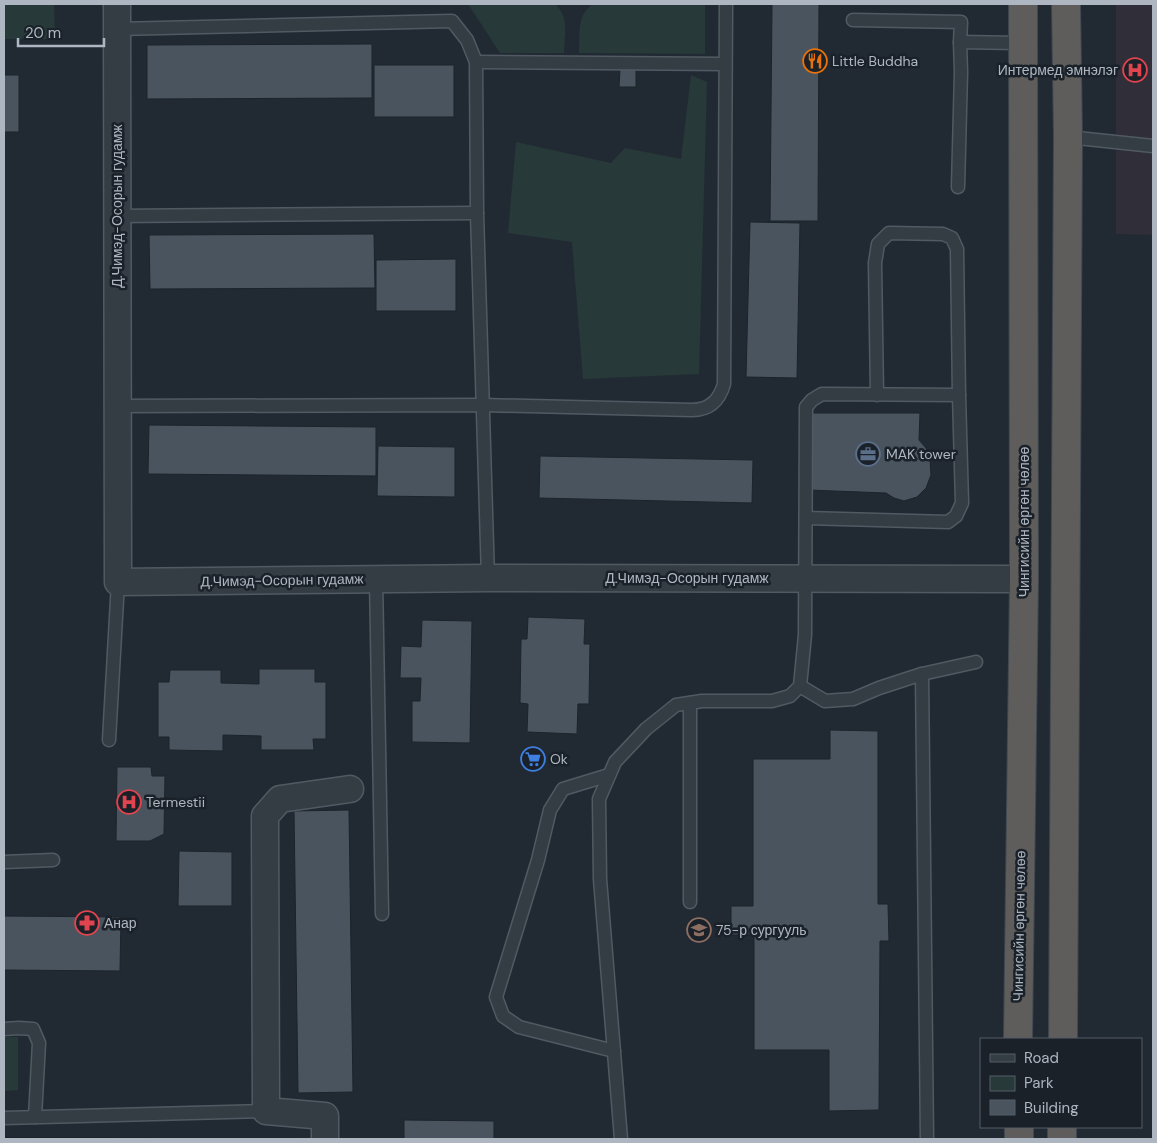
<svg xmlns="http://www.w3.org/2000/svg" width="1157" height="1143" font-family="'DM Sans',sans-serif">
  <rect width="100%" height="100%" fill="#212a33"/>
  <polygon fill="#2f2e39" points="1116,4 1153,4 1153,235 1116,234"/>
  <g fill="#273938">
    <polygon points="4,4 54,4 55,39 4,39"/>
    <path d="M468 4H555C570 17 564 36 564 53H500Z"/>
    <path d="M593 4H705V54L579 53C580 36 576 15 593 4Z"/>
    <polygon points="691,75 707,82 699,374 583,379 572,242 508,233 516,142 611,163 625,148 681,159"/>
    <polygon points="4,1037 18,1037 18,1090 4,1091"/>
  </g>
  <g fill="#49545f" stroke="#1c232b">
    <polygon points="772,4 819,4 818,221 770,221"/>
    <polygon points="372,44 372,98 147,99 147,45"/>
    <rect x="374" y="65" width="80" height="52"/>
    <polygon points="620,69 636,69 636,87 619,87"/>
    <rect x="4" y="75" width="15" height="57"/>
    <polygon points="750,222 800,223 797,378 746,377"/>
    <polygon points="374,234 375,288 150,289 149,235"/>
    <polygon points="456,259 456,311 376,311 376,260"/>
    <polygon points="810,413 920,413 919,440 926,448 930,460 931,475 926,488 917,497 904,501 894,498 886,493 808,490"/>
    <polygon points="149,425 376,427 376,476 148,474"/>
    <polygon points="378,446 455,447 455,497 377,496"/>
    <polygon points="540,456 753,460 752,503 539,498"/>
    <polygon points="528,617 585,619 584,644 590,644 589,704 578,704 577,734 527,732 528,704 520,703 521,639 527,639"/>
    <polygon points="422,620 472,621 470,743 412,742 412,701 420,701 421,678 400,678 401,646 421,647"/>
    <polygon points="259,669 315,669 315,682 326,682 326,739 313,739 314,750 261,750 261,736 223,735 223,751 169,750 169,737 158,737 158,682 169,682 170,670 221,670 221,683 259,684"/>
    <polygon points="830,730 878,731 878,904 888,904 889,941 880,941 879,1110 829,1111 829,1050 754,1050 754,935 731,935 731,906 753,906 753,759 830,759"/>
    <polygon points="117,767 151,767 152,776 165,776 164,834 150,841 116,841"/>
    <polygon points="349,810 353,1092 298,1093 294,811"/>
    <polygon points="179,851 232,852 232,906 178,906"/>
    <polygon points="4,916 121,917 120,971 4,970"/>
    <polygon points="404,1120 494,1121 494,1139 404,1139"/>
    <polygon points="4,1138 298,1138 298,1139"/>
  </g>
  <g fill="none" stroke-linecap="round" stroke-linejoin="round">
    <g stroke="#515a62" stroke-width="15">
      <g id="service">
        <polyline points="853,20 961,22 960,42"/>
        <polyline points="117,29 452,21 467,40 476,62 477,213 488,578"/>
        <polyline points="476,62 725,64"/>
        <polyline points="1068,137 1153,146"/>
        <polyline points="958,187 961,72 960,42 1023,43"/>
        <polyline points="117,216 477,213"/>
        <path d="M118 406 483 405 692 410C709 410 719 401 724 384L726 4"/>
        <polyline points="806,518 948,522 956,516 962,503 959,395"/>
        <polyline points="376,579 382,914"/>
        <polyline points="922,674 927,1139"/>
        <polyline points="800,686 825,701 853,699 879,688 922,674 976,662"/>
        <polyline points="690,703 690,902"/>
        <polyline points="109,740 118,582"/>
        <polyline points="609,775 563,789 550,810 538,860 496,997 503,1016 519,1027 614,1051"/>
        <polyline points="4,862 53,860"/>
        <polyline points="4,1029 19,1028 33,1029 39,1043 35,1117"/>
        <polyline points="4,1118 266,1111"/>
        <polyline points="621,1139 600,879 599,799 615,762 646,729 676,705 702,701 772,701 790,696 800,686 805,635 806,407 812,400 822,394 959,395 957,249 952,238 943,234 889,233 878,244 875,263 877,395"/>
      </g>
    </g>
    <g stroke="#515a62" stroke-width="29">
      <g id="minor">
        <polyline points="117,4 118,582 488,578 1024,579"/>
        <polyline points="325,1139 325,1116 266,1111 265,816 280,799 350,789"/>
      </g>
    </g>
    <g stroke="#3f474f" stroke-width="30">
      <g id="trunk">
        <polyline points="1018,1039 1024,579 1023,4"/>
        <polyline points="1063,1039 1068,137 1066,4"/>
        <polyline points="1019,1127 1019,1139"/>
        <polyline points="1062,1127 1062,1139"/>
      </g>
    </g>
    <use href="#service" stroke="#343c44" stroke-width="12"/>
    <use href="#minor" stroke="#343c44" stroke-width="26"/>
    <use href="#trunk" stroke="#5e5d5b" stroke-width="28"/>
  </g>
  <defs>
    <g id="restaurant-ring" transform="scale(1.25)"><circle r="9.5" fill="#1a2129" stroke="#e8710a" stroke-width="1.5"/><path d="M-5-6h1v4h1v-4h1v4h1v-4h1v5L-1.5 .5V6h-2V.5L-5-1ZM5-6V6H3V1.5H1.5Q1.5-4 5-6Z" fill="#e8710a"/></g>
    <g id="hospital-ring" transform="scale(1.25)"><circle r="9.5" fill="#1a2129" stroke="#e0444e" stroke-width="1.5"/><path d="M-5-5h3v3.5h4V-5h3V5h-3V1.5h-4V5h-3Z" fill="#e0444e"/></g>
    <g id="office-ring" transform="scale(1.25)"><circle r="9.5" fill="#1a2129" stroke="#5c6f8a" stroke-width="1.5"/><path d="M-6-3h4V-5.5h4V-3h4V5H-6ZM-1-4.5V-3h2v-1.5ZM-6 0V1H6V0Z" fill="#5c6f8a"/></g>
    <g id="supermarket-ring" transform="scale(1.25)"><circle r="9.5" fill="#1a2129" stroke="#3f7fe0" stroke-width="1.5"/><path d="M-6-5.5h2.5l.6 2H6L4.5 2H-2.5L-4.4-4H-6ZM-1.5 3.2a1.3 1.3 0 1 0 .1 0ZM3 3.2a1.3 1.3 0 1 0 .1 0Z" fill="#3f7fe0"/></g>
    <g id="pharmacy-ring" transform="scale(1.25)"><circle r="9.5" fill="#1a2129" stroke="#e0444e" stroke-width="1.5"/><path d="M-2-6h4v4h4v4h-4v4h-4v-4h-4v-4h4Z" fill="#e0444e"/></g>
    <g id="school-ring" transform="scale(1.25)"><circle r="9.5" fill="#1a2129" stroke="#8d6e63" stroke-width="1.5"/><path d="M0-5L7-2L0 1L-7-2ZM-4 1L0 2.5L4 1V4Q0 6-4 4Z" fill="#8d6e63"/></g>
  </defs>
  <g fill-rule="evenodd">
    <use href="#restaurant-ring" x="815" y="61"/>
    <use href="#hospital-ring" x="1135" y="70"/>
    <use href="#office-ring" x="868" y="454"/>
    <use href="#supermarket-ring" x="533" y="759"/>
    <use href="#hospital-ring" x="129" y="802"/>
    <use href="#pharmacy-ring" x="87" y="923"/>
    <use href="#school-ring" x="699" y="930"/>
  </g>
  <g text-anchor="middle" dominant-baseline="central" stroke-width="5" stroke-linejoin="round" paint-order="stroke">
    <g font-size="14" fill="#aeb7c1" stroke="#1a2129" text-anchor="start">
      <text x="832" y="61">Little Buddha</text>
      <text x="1118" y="70" text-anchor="end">Интермед эмнэлэг</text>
      <text x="886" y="454">MAK tower</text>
      <text x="550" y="759">Ok</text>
      <text x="146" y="802">Termestii</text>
      <text x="104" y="923">Анар</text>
      <text x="716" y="930">75-р сургууль</text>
    </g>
    <g font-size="14" fill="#aeb7c1" stroke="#1a2129">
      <text transform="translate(117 206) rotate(-90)">Д.Чимэд-Осорын гудамж</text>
      <text transform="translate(1024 522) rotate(-90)">Чингисийн өргөн чөлөө</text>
      <text x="687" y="578">Д.Чимэд-Осорын гудамж</text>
      <text transform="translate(282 580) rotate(-1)">Д.Чимэд-Осорын гудамж</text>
      <text transform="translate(1019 926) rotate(-89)">Чингисийн өргөн чөлөө</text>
    </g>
  </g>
  <rect width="1157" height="1143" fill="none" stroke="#aeb7c1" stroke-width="10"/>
  <rect x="980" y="1038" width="162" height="90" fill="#1a2129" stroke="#555d66"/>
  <rect x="990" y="1054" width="25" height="8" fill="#343c44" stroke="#555d66"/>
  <text x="1024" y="1063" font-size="15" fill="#aeb7c1">Road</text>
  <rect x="990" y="1076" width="25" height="15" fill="#273938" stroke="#555d66"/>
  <text x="1024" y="1088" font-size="15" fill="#aeb7c1">Park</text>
  <rect x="990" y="1100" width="25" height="15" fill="#49545f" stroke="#555d66"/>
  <text x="1024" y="1113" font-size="15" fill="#aeb7c1">Building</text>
  <path d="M18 38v8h86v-8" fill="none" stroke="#aeb7c1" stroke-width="2.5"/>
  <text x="25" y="38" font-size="15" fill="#aeb7c1" stroke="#1a2129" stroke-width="4" paint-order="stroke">20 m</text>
</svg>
